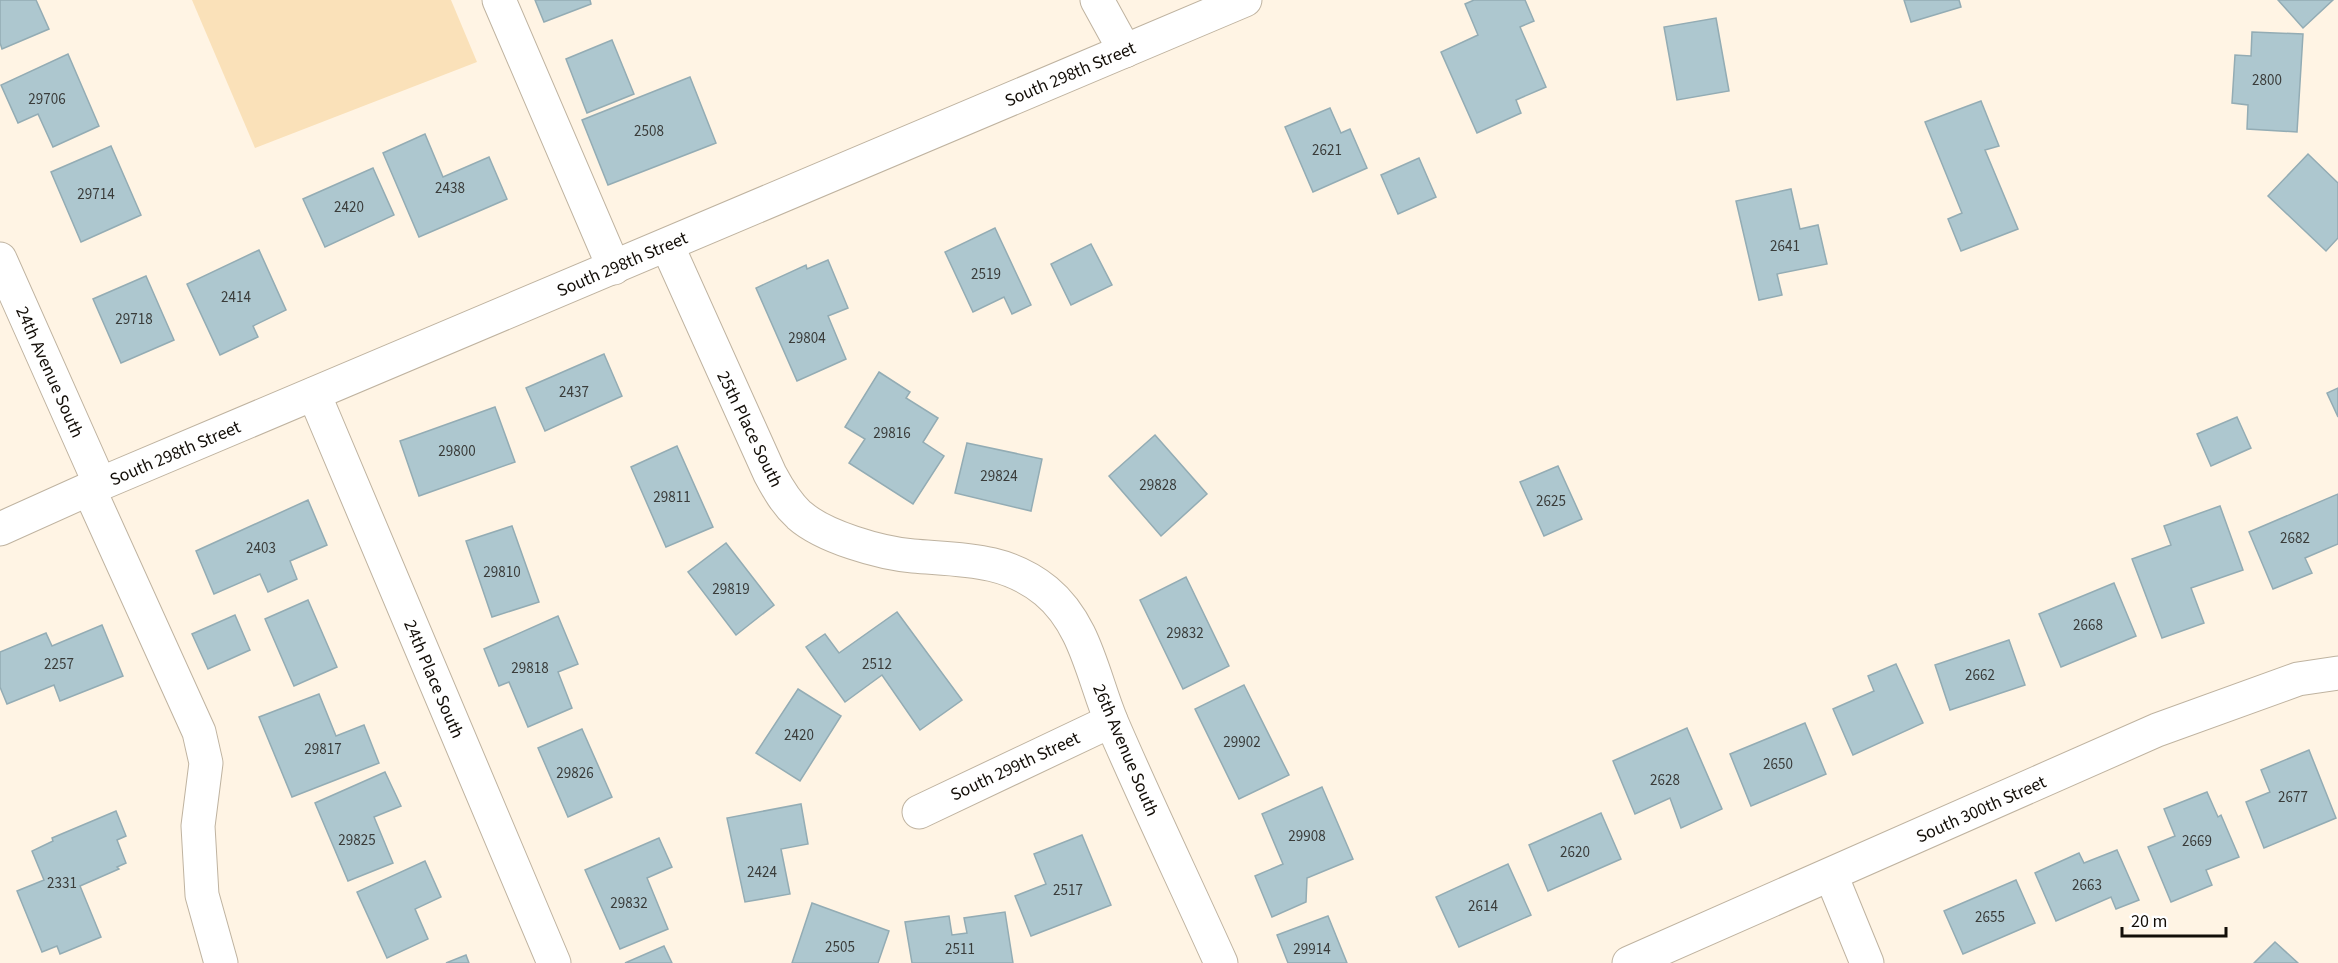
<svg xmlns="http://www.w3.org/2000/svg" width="2338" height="963" font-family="'Source Sans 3',sans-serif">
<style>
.green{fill:#fae1b9}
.building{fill:#adc7cf;stroke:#93acb4;stroke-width:1.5}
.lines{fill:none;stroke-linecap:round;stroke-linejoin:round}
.minor-casing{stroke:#bfb3a0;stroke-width:35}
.minor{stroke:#fff;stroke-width:33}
.labels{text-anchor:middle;stroke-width:4.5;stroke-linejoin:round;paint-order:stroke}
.number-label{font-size:15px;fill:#3a3c3a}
.street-label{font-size:18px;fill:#130e08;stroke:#fff}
</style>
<rect width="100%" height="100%" fill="#fff4e4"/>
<!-- green -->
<path class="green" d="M192,0H451L477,62L255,148Z"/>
<!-- building -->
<g class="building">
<path d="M0,0H36L49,29L2,49L0,43Z"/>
<path d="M535,0H590L591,4L544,22Z"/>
<path d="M1474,0H1525L1534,21L1520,27L1546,87L1516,100L1521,113L1477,133L1441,52L1478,35L1465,4Z"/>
<path d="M1904,0H1959L1961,7L1911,22Z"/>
<path d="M2278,0H2333L2303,28Z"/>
<path d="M1716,18L1729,91L1677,100L1664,27Z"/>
<path d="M2252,32L2303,34L2297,132L2247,129L2248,105L2232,103L2235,55L2251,56Z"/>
<path d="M612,40L634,94L587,113L566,59Z"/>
<path d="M68,54L99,126L53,147L38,114L18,123L1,85Z"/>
<path d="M690,77L716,143L608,185L582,120Z"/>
<path d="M1981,101L1999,146L1985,150L2018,229L1961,251L1948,219L1962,213L1925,122Z"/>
<path d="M1330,108L1341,133L1350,129L1367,168L1313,192L1285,127Z"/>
<path d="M425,134L443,177L489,157L507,199L419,237L383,153Z"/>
<path d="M111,146L141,215L81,242L51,172Z"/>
<path d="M2308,154L2338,183V238L2326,251L2268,196Z"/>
<path d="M1419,158L1436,197L1398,214L1381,175Z"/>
<path d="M373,168L394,215L325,247L303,199Z"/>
<path d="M1791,189L1800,229L1818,225L1827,264L1777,274L1782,295L1759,300L1736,201Z"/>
<path d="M995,228L1031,305L1012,314L1004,297L973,312L945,252Z"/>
<path d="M1091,244L1112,285L1071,305L1051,264Z"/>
<path d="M259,250L286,310L253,326L258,337L220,355L187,284Z"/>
<path d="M828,260L848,308L828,316L846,359L797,381L756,288L806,265L807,269Z"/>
<path d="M146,276L174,340L121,363L93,299Z"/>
<path d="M604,354L622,396L545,431L526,388Z"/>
<path d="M879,372L910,392L906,398L938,418L923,442L944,456L913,504L849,463L865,439L845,427Z"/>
<path d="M2338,388V417L2327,393Z"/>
<path d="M495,407L515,462L419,496L400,441Z"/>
<path d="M2237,417L2251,448L2211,466L2197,434Z"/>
<path d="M1155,435L1207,494L1161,536L1109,476Z"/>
<path d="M967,443L1042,459L1031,511L955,493Z"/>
<path d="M677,446L713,527L666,547L631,467Z"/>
<path d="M1558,466L1582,519L1544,536L1520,482Z"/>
<path d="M2338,494V544L2305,558L2312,573L2273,589L2249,532Z"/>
<path d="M308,500L327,545L290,561L297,579L268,592L260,574L214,594L196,551Z"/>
<path d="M2220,506L2243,570L2191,588L2204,623L2162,638L2132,559L2171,545L2164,526Z"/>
<path d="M512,526L539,602L492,617L466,541Z"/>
<path d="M726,543L774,605L736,635L688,572Z"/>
<path d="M1186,577L1229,666L1183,689L1140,600Z"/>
<path d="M2114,583L2136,636L2061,667L2039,614Z"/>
<path d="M308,600L337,667L294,686L265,619Z"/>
<path d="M897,612L962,700L920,730L882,675L845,702L806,647L825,634L839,653Z"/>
<path d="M235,615L250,650L208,669L192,634Z"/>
<path d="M558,616L578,664L558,672L572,708L528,727L509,682L499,686L484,649Z"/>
<path d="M102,625L123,676L60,701L54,685L7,704L0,687V652L46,633L52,646Z"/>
<path d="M2009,640L2025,685L1950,710L1935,665Z"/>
<path d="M1896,664L1923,723L1853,755L1833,709L1874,691L1868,676Z"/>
<path d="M1244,685L1289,775L1239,799L1195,709Z"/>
<path d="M798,689L841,716L800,781L756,753Z"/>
<path d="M319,694L336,736L364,725L379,763L292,797L259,717Z"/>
<path d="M1805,723L1826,774L1751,806L1730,754Z"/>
<path d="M1687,728L1722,809L1681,828L1670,798L1635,814L1613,761Z"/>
<path d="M582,729L612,797L568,817L538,748Z"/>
<path d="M2309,750L2336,818L2264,848L2246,802L2270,792L2261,770Z"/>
<path d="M385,772L401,806L374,817L393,863L348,881L315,803Z"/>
<path d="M1322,787L1353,859L1307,878L1306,902L1272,917L1255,876L1283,864L1262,814Z"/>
<path d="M2207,792L2218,817L2221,815L2239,857L2206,870L2212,885L2171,902L2148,847L2175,836L2164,809Z"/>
<path d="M801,804L808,844L781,849L790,894L745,902L727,818Z"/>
<path d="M116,811L126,836L117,840L126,863L117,867L119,869L80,886L101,937L60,954L57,946L42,952L17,891L44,880L32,851L53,841L52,838Z"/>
<path d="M1601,813L1621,859L1548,891L1529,845Z"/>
<path d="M1082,835L1111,905L1031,936L1015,896L1046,884L1034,854Z"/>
<path d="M659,838L672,867L647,878L668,929L620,949L585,870Z"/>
<path d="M2117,850L2139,900L2116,909L2111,897L2056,921L2035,873L2079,853L2084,863Z"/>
<path d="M425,861L441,897L415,909L428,939L387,958L357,892Z"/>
<path d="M1508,864L1531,915L1459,947L1436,897Z"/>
<path d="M2016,880L2035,923L1963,954L1944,911Z"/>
<path d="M812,903L889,931L878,963H792Z"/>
<path d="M1005,912L1013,963H912L905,922L949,916L952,935L967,933L964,918Z"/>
<path d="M1328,916L1347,963H1288L1277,935Z"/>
<path d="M2275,942L2298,963H2254Z"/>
<path d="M664,946L672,963H625Z"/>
<path d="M466,955L469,963H446Z"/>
</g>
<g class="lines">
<!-- minor casing -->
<g class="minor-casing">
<g id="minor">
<path d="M499,0L614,268"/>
<path d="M1097,0L1125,51"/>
<path d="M667,245L770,474C778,489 786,503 799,515C824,537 880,553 913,556C961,560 1006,558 1046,591C1086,624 1093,678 1112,723C1147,804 1185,883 1221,963"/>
<path d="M0,259L100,484"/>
<path d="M314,394L554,963"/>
<path d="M89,489L199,732L206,763L198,826L202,895L221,963"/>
<path d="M0,529L100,484L1245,0"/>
<path d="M919,812L1111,721"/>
<path d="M1831,875L1867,963"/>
<path d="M1629,963L2157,730L2298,679L2338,673"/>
</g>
</g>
<!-- minor -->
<use href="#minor" class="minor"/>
</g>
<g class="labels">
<!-- number labels -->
<g class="number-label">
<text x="2267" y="85">2800</text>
<text x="47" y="104">29706</text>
<text x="649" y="136">2508</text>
<text x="1327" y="155">2621</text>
<text x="450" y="193">2438</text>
<text x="96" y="199">29714</text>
<text x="349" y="212">2420</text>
<text x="1785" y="251">2641</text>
<text x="986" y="279">2519</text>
<text x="236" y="302">2414</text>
<text x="134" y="324">29718</text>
<text x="807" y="343">29804</text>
<text x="574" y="397">2437</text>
<text x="892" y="438">29816</text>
<text x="457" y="456">29800</text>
<text x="999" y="481">29824</text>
<text x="1158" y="490">29828</text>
<text x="672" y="502">29811</text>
<text x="1551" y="506">2625</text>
<text x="2295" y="543">2682</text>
<text x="261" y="553">2403</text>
<text x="502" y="577">29810</text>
<text x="731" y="594">29819</text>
<text x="2088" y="630">2668</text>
<text x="1185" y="638">29832</text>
<text x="59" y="669">2257</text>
<text x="877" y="669">2512</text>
<text x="530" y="673">29818</text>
<text x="1980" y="680">2662</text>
<text x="799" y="740">2420</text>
<text x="1242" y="747">29902</text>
<text x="323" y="754">29817</text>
<text x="1778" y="769">2650</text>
<text x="575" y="778">29826</text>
<text x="1665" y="785">2628</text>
<text x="2293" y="802">2677</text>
<text x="1307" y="841">29908</text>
<text x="357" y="845">29825</text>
<text x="2197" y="846">2669</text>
<text x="1575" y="857">2620</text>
<text x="762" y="877">2424</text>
<text x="62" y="888">2331</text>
<text x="2087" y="890">2663</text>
<text x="1068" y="895">2517</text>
<text x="629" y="908">29832</text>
<text x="1483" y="911">2614</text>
<text x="1990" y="922">2655</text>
<text x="840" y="952">2505</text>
<text x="960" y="954">2511</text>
<text x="1312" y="954">29914</text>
</g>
<!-- street labels -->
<g class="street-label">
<text transform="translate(1070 74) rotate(-23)" y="6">South 298th Street</text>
<text transform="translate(622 264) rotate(-23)" y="6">South 298th Street</text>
<text transform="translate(50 372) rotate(66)" y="6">24th Avenue South</text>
<text transform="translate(750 429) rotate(64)" y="6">25th Place South</text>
<text transform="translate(175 453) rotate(-23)" y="6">South 298th Street</text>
<text transform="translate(434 679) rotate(67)" y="6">24th Place South</text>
<text transform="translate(1126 750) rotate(67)" y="6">26th Avenue South</text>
<text transform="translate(1015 766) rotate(-25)" y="6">South 299th Street</text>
<text transform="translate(1981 809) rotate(-24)" y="6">South 300th Street</text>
</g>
</g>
<!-- scale -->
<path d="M2122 927v9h104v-9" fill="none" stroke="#130e08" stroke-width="3"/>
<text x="2131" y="927" font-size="18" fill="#130e08" stroke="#ffffff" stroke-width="4.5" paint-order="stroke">20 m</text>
</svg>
